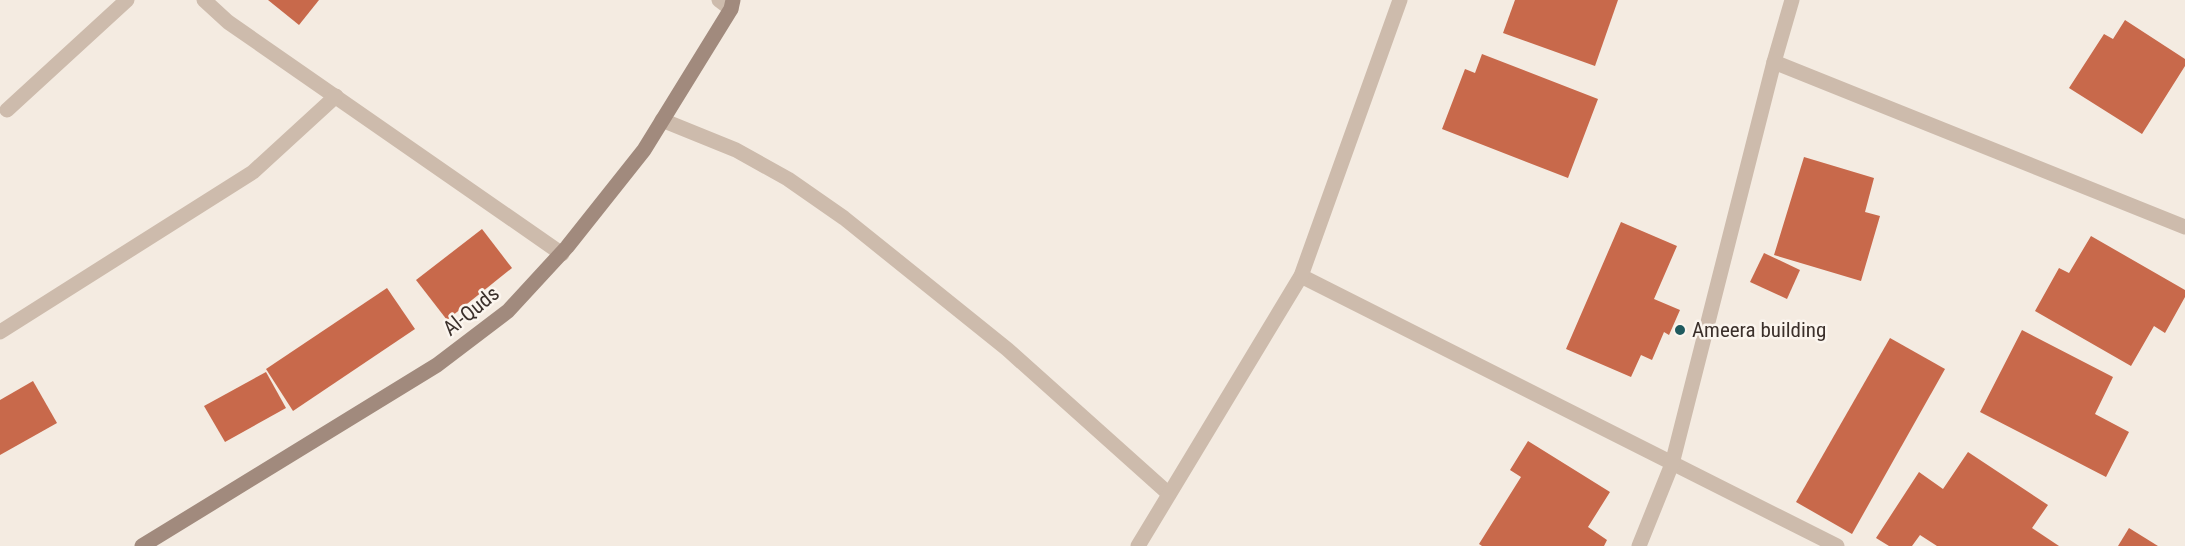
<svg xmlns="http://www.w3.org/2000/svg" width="2185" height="546" font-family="'Roboto Condensed',sans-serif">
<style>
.building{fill:#c8694b}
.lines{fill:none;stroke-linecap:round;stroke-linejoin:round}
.street{stroke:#cdbbac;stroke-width:15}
.secondary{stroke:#a18a7d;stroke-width:15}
.poi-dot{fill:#1f5a5e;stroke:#fbf5ee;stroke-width:2}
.labels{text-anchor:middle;stroke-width:5;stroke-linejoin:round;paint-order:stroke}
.street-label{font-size:21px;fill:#3b302b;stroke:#fbf5ee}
.poi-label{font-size:21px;fill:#3b302b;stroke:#fbf5ee;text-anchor:start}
</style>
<rect width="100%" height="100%" fill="#f4ebe1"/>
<!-- building -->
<g class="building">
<path d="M268,0H319L299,25Z"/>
<path d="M1515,0H1618L1595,66L1503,33Z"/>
<path d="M2125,20L2185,59V66L2142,134L2069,88L2104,34L2113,39Z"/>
<path d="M1482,54L1598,99L1568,178L1442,129L1465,69L1475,73Z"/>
<path d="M1804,157L1874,178L1865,212L1880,216L1861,281L1774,255Z"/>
<path d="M1621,222L1677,246L1654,299L1680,310L1669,335L1664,332L1652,360L1641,355L1631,377L1566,349Z"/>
<path d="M482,229L512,268L447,320L416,280Z"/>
<path d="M2091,236L2185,290V297L2165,333L2154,326L2131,366L2035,311L2059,268L2069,273Z"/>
<path d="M1764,253L1800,270L1787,299L1750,282Z"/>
<path d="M387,288L415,329L293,411L266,369Z"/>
<path d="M2022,330L2113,377L2095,414L2129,432L2106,477L1980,412Z"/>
<path d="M1890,338L1945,369L1852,534L1796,502Z"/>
<path d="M266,372L286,408L225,442L204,406Z"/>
<path d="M33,381L57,423L0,455V400Z"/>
<path d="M1528,441L1610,492L1588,527L1607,540L1604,546H1482L1479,544L1521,477L1510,470Z"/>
<path d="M1968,452L2048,505L2032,528L2059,546H1937L1920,535L1912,546H1889L1876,538L1919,472L1943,489Z"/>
<path d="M2129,528L2158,546H2118Z"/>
</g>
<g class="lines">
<!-- street -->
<g class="street">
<path d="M204,0L228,22L562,254"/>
<path d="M719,0L731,9"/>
<path d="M1774,62L2185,227"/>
<path d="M7,110L127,0"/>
<path d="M662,120L736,150L788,179L844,218L1007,349L1169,494"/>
<path d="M1301,276L1837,546"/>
<path d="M0,332L253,172L336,96"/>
<path d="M1138,546L1301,276L1400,0"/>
<path d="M1639,546L1672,464L1774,62L1792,0"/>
</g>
<!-- secondary -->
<path class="secondary" d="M142,546L437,365L508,311L567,247L644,150L731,9L733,0"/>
</g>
<!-- markers -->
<circle class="poi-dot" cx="1680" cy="330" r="6"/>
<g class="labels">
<!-- street labels -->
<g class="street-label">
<text transform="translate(471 311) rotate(-39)" y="7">Al-Quds</text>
</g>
<!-- poi labels -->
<g class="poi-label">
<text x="1692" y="337">Ameera building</text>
</g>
</g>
</svg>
